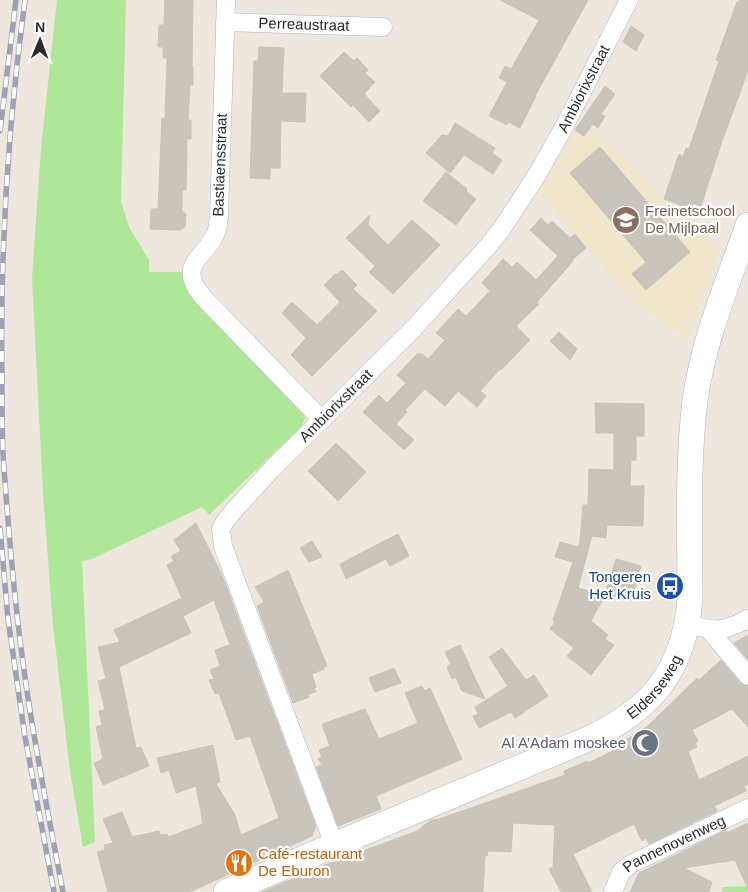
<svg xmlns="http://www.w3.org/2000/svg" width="748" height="892" font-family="Helvetica,sans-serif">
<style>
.education{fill:#f0e6cc}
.green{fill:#aee797}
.building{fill:#c9c4bc;stroke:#c9c4b6}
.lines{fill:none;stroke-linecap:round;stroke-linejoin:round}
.minor-casing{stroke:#b1b3c0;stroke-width:19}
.secondary-casing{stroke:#b1b3c0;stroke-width:26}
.minor{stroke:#fff;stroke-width:18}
.secondary{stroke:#fff;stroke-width:25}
.rail-casing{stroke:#9fa2b6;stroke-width:5.5}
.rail{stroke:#fff;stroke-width:4;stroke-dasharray:11;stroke-linecap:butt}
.labels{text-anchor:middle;stroke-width:4.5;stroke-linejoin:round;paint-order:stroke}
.street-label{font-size:15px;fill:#2b2b2b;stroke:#fff}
.education-label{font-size:15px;fill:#785e54;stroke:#fff;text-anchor:start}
.transit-label{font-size:15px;fill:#164399;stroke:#fff;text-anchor:end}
.worship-label{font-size:15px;fill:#5b616d;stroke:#fff;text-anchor:end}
.food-label{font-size:15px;fill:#c56008;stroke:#fff;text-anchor:start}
</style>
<rect width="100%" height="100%" fill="#eee7dd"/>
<!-- education -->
<path class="education" d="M582,118L719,249L688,341L631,300L539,191Z"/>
<!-- green -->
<g class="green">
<path d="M57,0H126L121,201L129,227L149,260V272H182L187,288L300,406L305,418L301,427L209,515L202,507L92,559L82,561L95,842L83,847L70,771L53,626L43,494L32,278L41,148Z"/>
<path d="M748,886V892H722L723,887Z"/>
</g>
<!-- building -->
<g class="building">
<path d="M165,0H193L192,67H193V85H190L188,120H191V139H187L186,190H182V211L186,214L185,227L180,230L150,229L151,209H158L162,118L165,119L167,58H163V47H158L159,25H164Z"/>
<path d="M500,0H588L535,96H536L520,128L508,122L507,125L489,116L507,82L499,78L505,66L511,69L539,20Z"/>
<path d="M741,0H748V71L722,141L701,206L693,203L691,209L664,199L679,154L683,157L686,148L689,149L719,61L716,60L737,2Z"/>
<path d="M631,26L644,35L636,51L623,42Z"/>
<path d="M259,47L284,48L282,93H306L305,122L281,121L280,168H270V179L250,178L254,61H258Z"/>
<path d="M344,52L354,61L357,58L368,70L365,73L375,82L364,94L380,111L369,122L353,105L351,107L320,76Z"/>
<path d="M605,86L615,94L601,114L605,116L598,128L593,124L584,136L575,130Z"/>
<path d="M455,123L495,148L492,153L502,160L493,174L464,155L450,173L426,153L442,135L448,136Z"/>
<path d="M600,147L690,252L646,290L632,274L646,262L570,173Z"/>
<path d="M446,172L467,189L466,191L476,199L456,225L423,201Z"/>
<path d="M370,215L368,225L388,245L412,220L440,245L393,294L369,272L375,266L346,238Z"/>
<path d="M541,218L548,225L552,221L570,238L575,234L586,248L572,260L573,261L537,302L539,304L516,326L530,340L501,370L500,369L480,391L486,396L477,407L458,391L445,406L425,389L405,410L407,412L396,424L414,440L404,450L363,412L379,395L387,403L406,383L397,375L417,354H422L428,359L445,340L436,333L458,309L466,316L490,291L482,283L503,259L512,267L517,262L536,280L558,256L530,230Z"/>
<path d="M342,270L357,285L353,289L377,311L312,376L291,355L306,338L282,313L292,302L317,325L340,302L324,285L335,274L336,275Z"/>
<path d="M559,332L577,349L570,360L550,341Z"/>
<path d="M595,403L644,404V436H636V460H631L630,486H644L643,526L607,525L606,538L592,536L578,588L605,595L591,621L608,635L605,639L614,645L591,675L567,656L574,648L550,629L555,622L553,620L573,562L555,557L560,542L578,547L580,541L583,505H588L589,469L614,470V433H596Z"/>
<path d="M336,443L366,472L338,501L308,471Z"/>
<path d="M196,523L222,575L316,826L312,836L190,892H108L97,852L105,850L104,845L113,843L103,819L122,812L132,837L159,831L160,835L167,834L168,837L203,824L196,786L176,793L169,770L161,773L157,758L213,745L220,782L216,784L235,815L241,835L279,818L250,736L236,740L219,693L215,694L209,680L214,679L210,670L220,666L215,650L230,645L214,600L183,616L191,633L119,667L136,748L141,747L149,766L103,785L94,763L103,759L96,727L102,725L99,711L105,710L98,681L106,679L98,647L120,642L114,630L182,598L167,565L174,561L171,556L181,551L174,540Z"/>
<path d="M398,534L409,556L390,566L386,559L346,579L340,564Z"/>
<path d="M312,541L322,557L309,562L300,548Z"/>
<path d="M616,559L641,566L631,601L605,594Z"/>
<path d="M288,570L327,666L324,667V669L312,674L316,687L314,688L316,692L308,694L310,697L293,703L257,606L264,602L255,587Z"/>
<path d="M748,635V660L734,643Z"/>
<path d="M460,645L474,676L485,699L462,691L456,677L452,679L447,667L451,664L445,652Z"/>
<path d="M502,648L526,680L534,675L548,696L515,718L511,712L479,728L473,716L478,714L475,707L508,686L489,657Z"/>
<path d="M721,660L740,683L748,686V727L732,709L692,730L698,741L695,743L697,747L688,751L699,780L748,756V785L744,786L746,791L714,806L717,811L649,844L646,838L642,841L634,824L573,854L592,892H561L549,869L553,867L555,825L513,823L511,852L488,851L487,856H485L483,892H262L325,865L417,831L431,820L439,819L565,775L564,771L587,761L588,763L601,757L629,742L627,739L648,726L697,678L699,680Z"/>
<path d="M394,668L401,683L375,692L369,678Z"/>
<path d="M422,686L424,691L430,688L462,759L376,796L381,809L338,826L316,767L322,765L318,759L322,757L319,750L330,746L322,724L365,709L379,739L418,723L405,693Z"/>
<path d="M748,823V889L735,860L684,868L712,882L709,892H630L639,873L726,830L727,833Z"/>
</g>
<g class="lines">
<!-- minor casing -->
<g class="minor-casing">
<g id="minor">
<path d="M226,0L219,216C218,222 218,230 215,235C203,260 177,264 202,296L322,420"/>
<path id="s1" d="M225,22L383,27"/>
<path d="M688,624C715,632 723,632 748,619"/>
<path d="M710,631L748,676"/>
<path id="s2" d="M334,845L223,546L221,530L224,523L236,508L272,469L414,328L489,245L503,227L538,173L564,127L629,0"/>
<path id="s3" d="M613,892L621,872L631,864L748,808"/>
</g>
</g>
<!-- secondary casing -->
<g class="secondary-casing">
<g id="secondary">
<path id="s4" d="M226,892L334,845L588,739C652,709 684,671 690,599C690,533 687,466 695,401C703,340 728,283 748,225"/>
</g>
</g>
<!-- minor -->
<use href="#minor" class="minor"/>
<!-- secondary -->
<use href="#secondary" class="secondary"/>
<!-- rail casing -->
<g class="rail-casing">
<g id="rail">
<path d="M25,0C8,125 0,251 2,378C2,403 2,429 3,454C8,526 14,599 24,670C34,744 49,818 63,892"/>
<path d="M0,131L16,0"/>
<path d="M0,528L8,619L25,737L54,892"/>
</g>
</g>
<!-- rail -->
<use href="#rail" class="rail"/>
</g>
<!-- icons -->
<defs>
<g id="school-disc" transform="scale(1.4375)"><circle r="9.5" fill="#8d6e63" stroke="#fff"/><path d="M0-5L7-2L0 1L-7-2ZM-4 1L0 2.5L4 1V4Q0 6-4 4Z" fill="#fff"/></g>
<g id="bus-disc" transform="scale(1.4375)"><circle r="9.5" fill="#1a4fb4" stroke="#fff"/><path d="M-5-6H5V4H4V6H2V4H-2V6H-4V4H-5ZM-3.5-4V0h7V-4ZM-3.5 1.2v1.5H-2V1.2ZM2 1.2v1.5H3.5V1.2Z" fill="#fff"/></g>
<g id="mosque-disc" transform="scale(1.4375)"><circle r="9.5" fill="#6b7280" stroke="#fff"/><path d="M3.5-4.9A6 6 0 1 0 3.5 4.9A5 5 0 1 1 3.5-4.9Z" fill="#fff"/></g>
<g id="restaurant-disc" transform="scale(1.4375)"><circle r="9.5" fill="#e8710a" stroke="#fff"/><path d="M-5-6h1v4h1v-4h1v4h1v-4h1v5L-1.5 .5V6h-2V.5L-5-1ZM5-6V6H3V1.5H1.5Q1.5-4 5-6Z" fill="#fff"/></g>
</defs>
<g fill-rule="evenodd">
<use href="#school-disc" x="626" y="220"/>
<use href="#bus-disc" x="670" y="586"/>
<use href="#mosque-disc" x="645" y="743"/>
<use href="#restaurant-disc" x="239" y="863"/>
</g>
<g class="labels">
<!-- street labels -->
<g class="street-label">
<text dy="5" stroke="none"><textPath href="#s1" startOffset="79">Perreaustraat</textPath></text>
<text dy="5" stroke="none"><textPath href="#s2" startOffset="910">Ambiorixstraat</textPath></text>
<text transform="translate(220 165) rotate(-88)" y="5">Bastiaensstraat</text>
<text dy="5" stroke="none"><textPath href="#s2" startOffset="505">Ambiorixstraat</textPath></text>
<text dy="5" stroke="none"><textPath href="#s4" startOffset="479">Elderseweg</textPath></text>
<text dy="5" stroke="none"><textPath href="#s3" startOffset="82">Pannenovenweg</textPath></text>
</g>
<!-- education labels -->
<g class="education-label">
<text x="645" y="216">Freinetschool<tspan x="645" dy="17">De Mijlpaal</tspan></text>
</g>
<!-- transit labels -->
<g class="transit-label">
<text x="651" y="582">Tongeren<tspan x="651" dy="17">Het Kruis</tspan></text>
</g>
<!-- worship labels -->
<g class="worship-label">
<text x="626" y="748">Al A’Adam moskee</text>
</g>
<!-- food labels -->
<g class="food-label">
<text x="258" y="859">Café-restaurant<tspan x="258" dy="17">De Eburon</tspan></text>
</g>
</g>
<!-- north arrow -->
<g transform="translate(40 40) rotate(1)" stroke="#ffffff" stroke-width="4" paint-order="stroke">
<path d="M0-4L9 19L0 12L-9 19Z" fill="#2b2b2b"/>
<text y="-8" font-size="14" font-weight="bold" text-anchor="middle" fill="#2b2b2b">N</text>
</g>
</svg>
